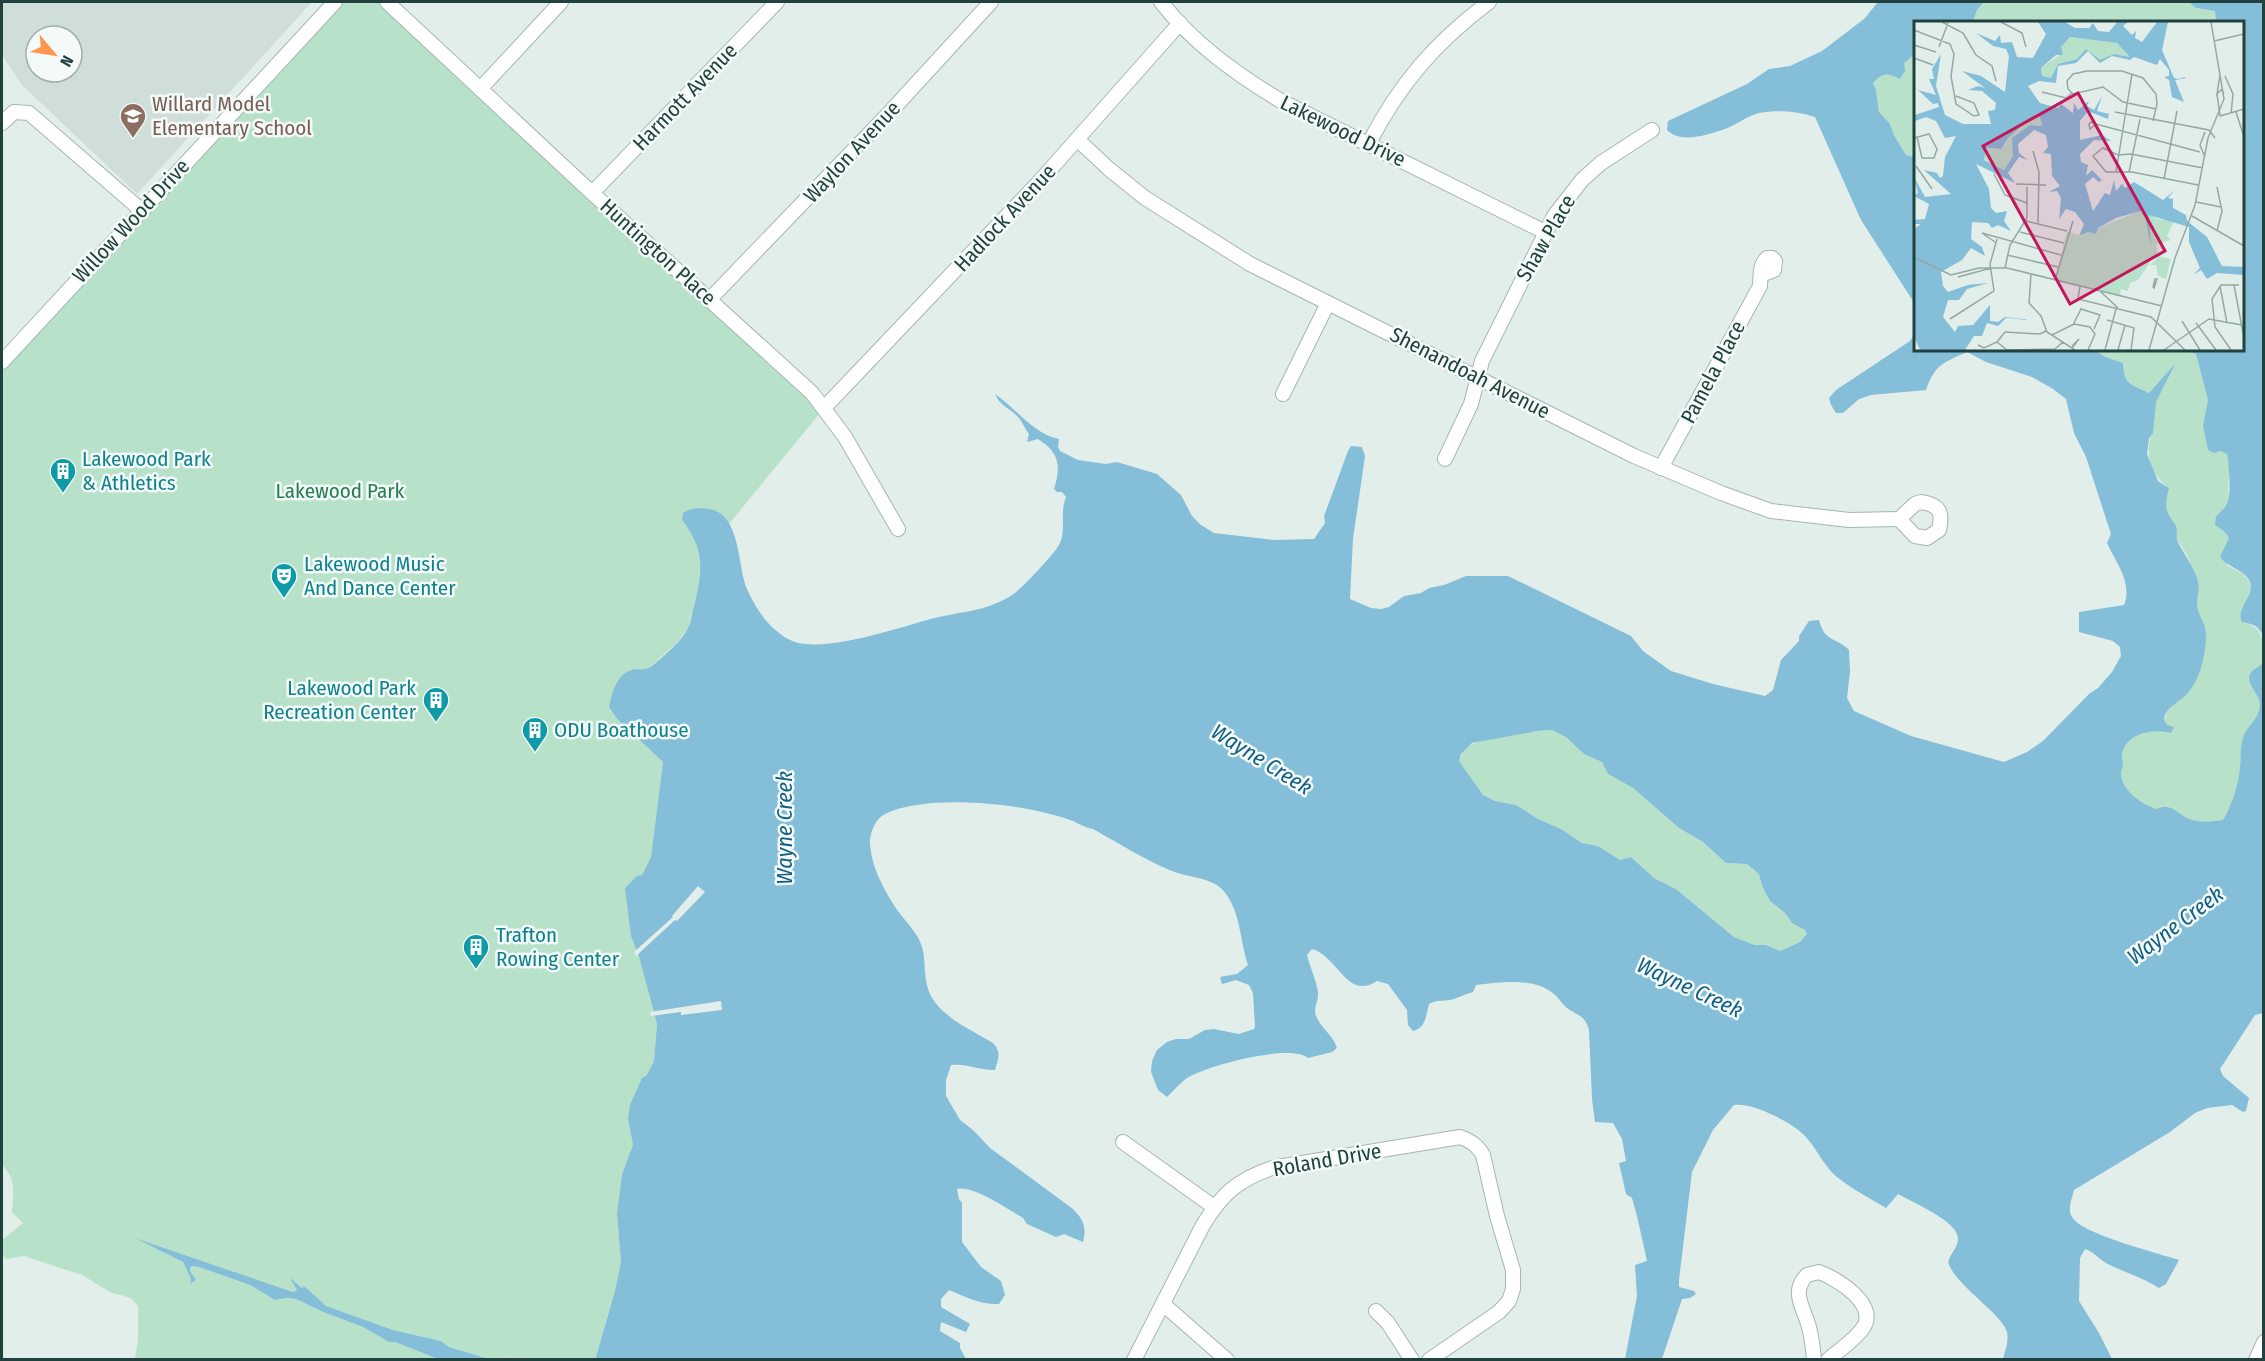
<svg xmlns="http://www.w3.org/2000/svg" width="2265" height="1361" font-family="'Fira Sans Condensed',sans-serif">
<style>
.built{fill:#d0deda;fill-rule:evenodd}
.green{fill:#b8e1ca}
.water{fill:#84bed9;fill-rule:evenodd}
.pier{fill:#e2eeea}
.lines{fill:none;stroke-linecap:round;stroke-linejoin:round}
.minor-casing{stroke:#a4b7b3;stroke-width:16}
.minor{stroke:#fff;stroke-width:14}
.labels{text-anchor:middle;stroke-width:5;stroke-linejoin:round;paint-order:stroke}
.street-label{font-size:21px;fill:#20413d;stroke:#f3faf7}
.education-label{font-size:21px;fill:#785e54;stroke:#f3faf7;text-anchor:start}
.culture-label{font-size:21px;fill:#0d838f;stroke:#f3faf7;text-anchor:start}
.park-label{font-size:21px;fill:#257c55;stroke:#f3faf7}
.water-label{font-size:22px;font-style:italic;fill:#135f84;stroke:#f3faf7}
.inset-road{fill:none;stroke:#94a9a5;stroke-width:1.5}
.view{fill:#c2185b;fill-opacity:0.15;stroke:#c2185b;stroke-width:3}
.inset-edge{fill:none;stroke:#20413d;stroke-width:3}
</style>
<rect width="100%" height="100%" fill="#e2eeea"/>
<!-- built -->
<path class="built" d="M2,2H312L137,194L22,85L2,55ZM36,36H72V72H36Z"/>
<!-- green -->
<g class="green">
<path d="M335,2H388L824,408L729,524L725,518L682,520L694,536L702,565L699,586L688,628L675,645L646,670L609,707L617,719L663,762L651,857L642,875L638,953L657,1024L654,1061L628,1119L633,1145L622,1174L617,1213L621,1262L615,1291L595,1359L514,1360L512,1357L508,1359H489L449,1347L441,1341L393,1330L325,1306L304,1286L302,1288L292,1280L297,1290L293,1292L141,1240L183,1262L191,1279L190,1283L195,1280L190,1271L191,1266L199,1267L250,1285L275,1300L286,1298L296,1299L323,1312L363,1327L389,1342H395L438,1359H135L138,1340V1306L131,1298L110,1292L82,1275L24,1256L7,1259L2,1255V1240L23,1223L12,1212C13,1193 17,1179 2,1165V361Z"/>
<path d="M1984,2H2189L2196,8L2215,11L2216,22H1973L1977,10Z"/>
<path d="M1915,54V157L1906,155L1894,135L1890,124L1879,112L1876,90L1873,83C1885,72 1901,65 1915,54Z"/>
<path d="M2096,350H2185L2196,353L2208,400L2203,425L2220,451L2227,454L2230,467L2228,485L2229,500L2222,511L2216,516L2229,538L2227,566C2253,576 2256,586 2241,609L2242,622C2265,627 2263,641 2264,663L2251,672C2249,689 2262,694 2260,706C2258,719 2246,728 2243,739C2240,751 2241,764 2239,776C2237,793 2231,805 2223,820C2213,821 2203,823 2193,820C2179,817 2172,801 2157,809C2143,805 2122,791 2121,774C2121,770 2123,770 2123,765C2123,762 2122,759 2122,756C2124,733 2154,728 2171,732L2174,727L2167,725L2164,721L2168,709L2184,697L2193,685L2206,631L2196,605L2199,583L2186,553L2176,538L2177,530L2173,521L2167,513L2166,502L2169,488C2151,476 2144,454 2152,434C2155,426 2153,411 2156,401C2160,390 2168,378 2173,367L2149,393C2132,384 2124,385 2123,363L2103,356Z"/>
<path d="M1552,730L1566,736L1584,754L1602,762L1608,774L1633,788L1679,828L1703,842L1726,863L1747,864L1759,874L1762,886L1770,901L1785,913L1792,923L1805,930L1807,934L1800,942L1780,951L1766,945H1755L1734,937L1676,889L1654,878L1631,857L1620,860L1598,846L1582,843L1561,829L1538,819L1516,805L1495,801L1483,795L1459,761C1461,753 1467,746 1475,743C1494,736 1531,731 1552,730Z"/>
</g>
<!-- water -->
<g class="water">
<path d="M1878,2H1984L1977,10L1973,22H1916L1915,54L1904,63L1905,71L1900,79C1887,72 1883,73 1873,83L1876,90L1879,112L1890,124L1894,135L1906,155L1915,157V304L1861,220L1815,117C1798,111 1777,110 1759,113C1747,116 1736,125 1725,129C1707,135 1681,144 1667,130L1668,121L1747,84L1769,69L1790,66L1822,51L1864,19Z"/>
<path d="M2189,2H2263V636C2259,626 2253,624 2242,622C2234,606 2260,594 2247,577C2239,568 2229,568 2220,557L2229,538L2225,532L2215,525L2216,516C2221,512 2226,507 2228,501C2231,495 2229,461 2227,454L2220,451L2214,453L2208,450L2203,425L2208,400L2196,354L2185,350H2242V22H2216L2215,11L2196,8Z"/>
<path d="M1915,334L1916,350H2096L2103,356L2123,363C2124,385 2131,384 2149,393L2175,364L2156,402L2153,433L2149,439L2147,454L2158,481L2169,488C2167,497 2164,507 2169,515C2171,519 2174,522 2176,526C2178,531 2176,535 2177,540C2182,552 2194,566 2198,581C2200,588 2197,596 2197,603C2197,614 2206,623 2206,634C2206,655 2200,682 2184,697C2175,705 2165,708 2164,720L2167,725L2174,727L2171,733C2154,728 2124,733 2122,756C2122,759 2123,762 2123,765C2123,769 2121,770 2121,774C2122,791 2143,805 2157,809C2172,801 2179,817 2193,820C2203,823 2213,821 2223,820C2233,802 2238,787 2240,767C2241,758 2240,747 2243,738C2246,727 2259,719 2260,705C2261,694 2242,682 2252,671C2256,668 2260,666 2263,663V1013L2255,1015L2220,1069L2223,1076L2249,1098L2246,1111L2243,1112L2232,1105L2207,1108L2195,1113L2170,1132L2074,1190C2072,1199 2067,1209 2072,1217C2081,1234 2158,1253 2179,1260L2166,1284L2159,1288C2142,1277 2123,1272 2106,1263C2098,1258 2094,1252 2085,1249L2080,1258L2079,1301L2099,1333L2112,1359H2003C2005,1351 2009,1341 2007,1332C2002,1314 1960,1289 1949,1265C1945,1256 1964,1246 1956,1232C1949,1218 1912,1202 1898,1194L1886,1208C1870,1198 1840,1183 1829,1169C1820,1158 1814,1145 1804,1135C1791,1122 1752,1102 1734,1105L1713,1130L1692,1172L1679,1280V1287L1694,1291L1696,1294L1690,1298L1682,1299L1662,1359H1625L1637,1296L1635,1265L1647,1261L1637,1216L1632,1198L1626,1194L1619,1163L1626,1161L1622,1139L1613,1123L1595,1122L1592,1099L1589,1030C1585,1015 1578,1016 1567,1008C1562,1004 1559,998 1554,994C1534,977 1500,982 1476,985L1473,992C1466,994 1461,996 1454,999C1446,1002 1437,999 1429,1004C1426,1015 1426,1028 1413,1031L1408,1025L1407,1010L1388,984L1377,981C1347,1001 1338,956 1312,949L1307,955C1310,967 1316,980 1318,992C1319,1001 1313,1007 1316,1016C1321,1028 1333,1035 1337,1048L1332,1052L1308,1058C1290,1043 1206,1066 1187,1078C1180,1083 1173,1091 1167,1097L1158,1090L1151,1072L1152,1061L1157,1050L1167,1042L1176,1039H1189L1205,1030L1214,1029L1239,1034L1254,1029L1255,1026L1253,993L1249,985L1236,980L1222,984L1220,977L1237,974L1248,965C1240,941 1241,915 1226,894C1216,879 1196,878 1181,874C1156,867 1117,842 1093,829C1085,828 1080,824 1073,821C1060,816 1046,813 1033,810C995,802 921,796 885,814C875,819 869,834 870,845C872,868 883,888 895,907C902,917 911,926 917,936C927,951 923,968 927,985C933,1014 970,1029 993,1043C1002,1053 998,1059 995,1070C979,1070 966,1063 951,1065L946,1080V1096L960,1120L973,1130L990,1148L1073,1209C1083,1219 1087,1227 1083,1242L1064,1234L1056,1237L1027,1224L1023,1218C1009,1210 973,1185 957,1189L959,1199L962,1203V1242L981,1267L1001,1281L1005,1295L999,1304C980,1305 966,1297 949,1290L941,1299V1307L970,1324L966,1332L941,1322L940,1331L960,1343V1348L966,1359L595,1360L615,1291L621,1262L617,1213L622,1174L633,1145L628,1119L630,1105L642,1078L647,1075L654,1061L657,1024L638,953L631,936L625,888L637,876L642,875L651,857L663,762L617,719L609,707C612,694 616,674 632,670C641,668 645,672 653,665C665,655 681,642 688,628C691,622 692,613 694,606C703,571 705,549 682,520L683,513C693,507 698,508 709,509C742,514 737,569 748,591C757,611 769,628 788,639C820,657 904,625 939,617C966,611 984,611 1009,597C1020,591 1045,563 1054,552C1070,534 1058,517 1066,497L1062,492H1057L1054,489C1061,466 1060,453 1038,439L1027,442L1029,434C1025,429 1022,421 1018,417C1010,408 1000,406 995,394C1017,409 1033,434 1059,439L1058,447L1060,451L1078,460L1106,464L1117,462L1157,474L1181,495L1192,516L1201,525L1214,533L1275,540L1314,539L1325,523L1324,516L1348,451L1351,446L1362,447L1365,456L1353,539L1350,599L1371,608L1381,609L1389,607L1404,596L1421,593L1429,588L1444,585L1466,576H1508L1631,636L1643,651L1671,671L1713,684L1765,696L1773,690L1781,660L1799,641V636L1809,621L1819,620C1825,643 1835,636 1849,650L1850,672L1847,698L1854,711L1911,736L2004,762L2027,752L2043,741L2089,694L2098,688L2112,672L2121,656L2120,647L2113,641L2079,632V612L2124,605C2133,583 2116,563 2107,543L2111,534L2086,457L2074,433L2066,399L2053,389L2032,377L1986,362L1967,352C1943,363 1935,364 1926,390L1871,395L1859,399L1843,413H1836L1831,405L1829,398L1836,390L1910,341ZM1552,730L1566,737L1584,754L1602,762L1608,774L1633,788L1679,828L1703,842L1726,863L1747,864L1759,874L1762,886L1770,901L1785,913L1792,923L1805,930L1807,934L1800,942L1780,951L1766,945H1755L1734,937L1676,889L1654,878L1631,857L1620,860L1598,846L1582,843L1561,829L1538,819L1516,805L1495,801L1483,795L1459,761L1461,754L1472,743L1537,731Z"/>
<path d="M135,1238L293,1292L297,1290L290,1278L302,1288L304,1286L326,1306L393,1330L441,1341L449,1347L489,1359H438L395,1342H389L363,1327L323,1312L296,1299L286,1298L275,1300L250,1285L199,1267L191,1266L190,1271L196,1280L190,1284L191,1279L183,1262Z"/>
</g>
<!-- pier -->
<g class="pier">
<path d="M698,886L705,892L677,921L675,920L636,956L634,952L673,917L672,916Z"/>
<path d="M721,1001L722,1010L681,1015V1012L651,1016L650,1012Z"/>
</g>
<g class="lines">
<!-- minor casing -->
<g class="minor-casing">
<g id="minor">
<path d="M387,2L592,193L812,393L845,437L898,529"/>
<path d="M1161,2C1193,43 1236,74 1281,101L1545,232"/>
<path d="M480,89L561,2"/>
<path d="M2,123L14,112L29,113L141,210"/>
<path d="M1077,139L1109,169L1145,198L1250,264L1634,456L1721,493L1771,511L1849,520L1899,519"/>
<path d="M1369,143C1400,83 1435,43 1489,2"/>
<path d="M592,193L777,2"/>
<path d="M710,299L892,110L991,2"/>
<path d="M2,362L335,2"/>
<path d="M1283,394L1328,303"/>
<path d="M824,408L1040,181L1180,23"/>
<path d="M1445,459L1471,404L1482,361L1554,216L1582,180L1601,163L1652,130"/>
<path d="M1661,468L1760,286C1761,275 1759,266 1767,258H1772L1775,261L1774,270L1761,275"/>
<path d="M1921,502C1940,505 1943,512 1939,530L1927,538L1915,536L1899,519L1915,504Z"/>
<path d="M1123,1142L1214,1207"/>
<path d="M1163,1304L1227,1360"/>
<path d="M1376,1311L1388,1323L1412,1360"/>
<path d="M1134,1360L1203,1225C1222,1194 1237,1180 1272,1168L1460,1137C1471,1141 1477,1145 1483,1155L1497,1216L1513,1270V1289L1509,1301L1499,1312L1429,1360"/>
<path d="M1814,1360C1813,1348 1812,1338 1809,1327C1804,1308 1790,1292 1807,1275L1819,1272C1838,1279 1879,1305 1863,1328C1855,1340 1839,1350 1828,1360"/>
<path d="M2256,1360L2264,1342"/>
</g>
</g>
<!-- minor -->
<use href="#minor" class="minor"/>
</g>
<!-- icons -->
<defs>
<g id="school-pin" transform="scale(1.35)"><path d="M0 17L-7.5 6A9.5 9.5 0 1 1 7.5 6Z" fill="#8d6e63" stroke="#f3faf7"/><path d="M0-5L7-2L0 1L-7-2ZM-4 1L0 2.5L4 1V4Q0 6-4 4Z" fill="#fff"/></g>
<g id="building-pin" transform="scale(1.35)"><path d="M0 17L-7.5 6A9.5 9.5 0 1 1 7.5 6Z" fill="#0f9aa8" stroke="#f3faf7"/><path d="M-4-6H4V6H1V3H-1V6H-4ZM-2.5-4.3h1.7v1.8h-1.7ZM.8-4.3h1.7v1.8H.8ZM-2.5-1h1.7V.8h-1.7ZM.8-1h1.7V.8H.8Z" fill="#fff"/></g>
<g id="theatre-pin" transform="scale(1.35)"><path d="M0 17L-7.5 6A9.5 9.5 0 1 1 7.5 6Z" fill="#0f9aa8" stroke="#f3faf7"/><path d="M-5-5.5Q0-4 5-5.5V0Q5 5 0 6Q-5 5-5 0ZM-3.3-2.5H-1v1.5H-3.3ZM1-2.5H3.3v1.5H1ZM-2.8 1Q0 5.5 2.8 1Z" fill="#fff"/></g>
</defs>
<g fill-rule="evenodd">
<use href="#school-pin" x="133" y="116"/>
<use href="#building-pin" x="63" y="471"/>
<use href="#theatre-pin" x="284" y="576"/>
<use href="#building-pin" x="436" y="700"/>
<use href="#building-pin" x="535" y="730"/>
<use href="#building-pin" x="476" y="947"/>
</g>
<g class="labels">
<!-- street labels -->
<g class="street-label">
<text transform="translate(685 97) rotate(-46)" y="7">Harmott Avenue</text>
<text transform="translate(1343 131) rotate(26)" y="7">Lakewood Drive</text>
<text transform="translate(852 152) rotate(-47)" y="7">Waylon Avenue</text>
<text transform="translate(1005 218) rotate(-47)" y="7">Hadlock Avenue</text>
<text transform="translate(131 221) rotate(-47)" y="7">Willow Wood Drive</text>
<text transform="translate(1546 238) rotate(-60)" y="7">Shaw Place</text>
<text transform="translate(658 252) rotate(42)" y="7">Huntington Place</text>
<text transform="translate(1713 372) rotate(-62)" y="7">Pamela Place</text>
<text transform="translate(1470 373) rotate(27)" y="7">Shenandoah Avenue</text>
<text transform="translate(1327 1160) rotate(-10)" y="7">Roland Drive</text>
</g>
<!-- education labels -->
<g class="education-label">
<text x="152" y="111">Willard Model<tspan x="152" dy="24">Elementary School</tspan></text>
</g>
<!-- culture labels -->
<g class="culture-label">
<text x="82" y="466">Lakewood Park<tspan x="82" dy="24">&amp; Athletics</tspan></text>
<text x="304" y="571">Lakewood Music<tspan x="304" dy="24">And Dance Center</tspan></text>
<text x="416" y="695" text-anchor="end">Lakewood Park<tspan x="416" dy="24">Recreation Center</tspan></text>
<text x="554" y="737">ODU Boathouse</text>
<text x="496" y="942">Trafton<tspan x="496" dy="24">Rowing Center</tspan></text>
</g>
<!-- park labels -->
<g class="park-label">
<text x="340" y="498">Lakewood Park</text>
</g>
<!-- water labels -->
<g class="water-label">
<text transform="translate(1262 759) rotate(32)" y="8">Wayne Creek</text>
<text transform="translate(784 828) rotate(-90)" y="8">Wayne Creek</text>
<text transform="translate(2175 925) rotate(-37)" y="8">Wayne Creek</text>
<text transform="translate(1690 987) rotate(25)" y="8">Wayne Creek</text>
</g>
</g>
<!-- overview -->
<g transform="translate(1914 21)">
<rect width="330" height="330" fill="#e2eeea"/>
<path d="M156,16L203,22L216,36L199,33L186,40L172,28L163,38L144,43L137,57L128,56L127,47L147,33V26ZM126,96L128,105L116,104L101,117L99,135L90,149L68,137L71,128H89L93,118L114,99ZM228,189L234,205V194L237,193L243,198L260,200L253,215L257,219L242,223L244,235L257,238L252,258L244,255L242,244H236L244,236L241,234L224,259L216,262L214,270L207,268L206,275L141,259L153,210L166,215L174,211L182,213L184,207Z" fill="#b8e1ca"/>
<path d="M124,1H151L161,7H175L179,2L184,10L195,11L203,1H214L209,5L218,14L222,10L221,17L228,21L243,1H254L248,29L260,57L264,58L271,56L272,57L261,59L270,81L258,76L255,59L250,56L255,55V49L246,38L243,44L220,36L216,39L198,35L186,42L174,30L162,42L144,45L142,62L125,60L114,65L126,82L144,87L147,83L159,92L160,82L164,89L175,80L173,85L180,89L188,75L183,90L195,93L194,98L174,90L166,100V119L188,114L197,120L180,119L166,133L167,141L174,144L172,155L178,149L188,159L185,161L179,156L171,163L179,190L191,172L196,174L200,159L202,170L208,163L211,167L220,161L249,179L261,169L254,177L259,178V187L272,194L273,200L293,216L308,245L330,246V254L303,252L293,258L287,249L279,254L286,247L275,221V206L235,194L237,226L230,189L202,197L184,207L182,213L174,211L165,215L170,203L161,191L152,188L145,198L147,177L143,170L135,171L146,165L138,155L137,133L129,132L134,126L132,114L120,109L104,123L105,132L114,139L105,136L94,152L101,162L62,143L75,168L77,187L82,192L93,190L90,200L97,210L84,204L78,207L74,202L58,201L57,218L68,226L71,235L57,227L48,239L27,251L29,265L34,271L54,264L74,262L53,268L45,279H34L29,296L41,311L44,305L59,304L76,284V300L84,301L91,296L118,299L92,297L84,305L73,302L68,315H60L51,329H6L0,316V208L7,203H0V199L11,198L15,183L0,175L4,172L0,156L11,176L37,173L10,149L23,152L26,157L29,155L31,136L42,115L31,117L22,100L12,96L1,100V108V94L25,86L24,82L19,83L4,69L22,74L15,58H20L18,48L27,33L22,65L31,94L49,103H77L74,90L81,89L82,82L68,70L54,69L64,65L71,67L48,50L67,55L91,71L95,35L92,28L79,25L62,12L81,20L86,14L87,22L98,21L103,36L119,37L132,13ZM156,16L203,22L216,36L200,33L186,39L172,28L163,38L144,43L137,57L128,55L127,47L142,34H149L147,26ZM126,96L128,105L116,104L98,117L99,135L90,149L70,139L72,127L88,128L93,118L114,99Z" fill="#84bed9" fill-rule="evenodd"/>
<path class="inset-road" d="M28,1L49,12L62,34L78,45L82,60M87,1L108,12L112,26M0,9L36,23L40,33L37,55L42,83L60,95L65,94L60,82L42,75M300,20L330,13M0,24L22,31M25,26L34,2M0,37L19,44M306,54L303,73L307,69L310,72M311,55L319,73L317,93M128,71L152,77L158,72M303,73L306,95L330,88M201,91L295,109L301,117M322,91L330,116M239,100L243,83L242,73L229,57L208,50H173L159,53L153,60L154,68L159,73L189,66L209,81L242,88M177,101L182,103L176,108L175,103ZM182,103L286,131M0,117L15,113L23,128L20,137H8L3,116M119,130L125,151L124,202M290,134L286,124L291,111M2,145L18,168M202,151L218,53M215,151L226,98M80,153L91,174L113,182M250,158L263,90M102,163L132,164M284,164L218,151H192L179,135L189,127L204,134L217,133L289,147M282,181L307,186M278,195L330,225M112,200L153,210M303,210L308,190L303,166M106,211L150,222M81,221L68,212L147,234M93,234L144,246M0,236L37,254M91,247L96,224L113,197V166M117,253L115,282L127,295L133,311L161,329M37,254L65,247H93L248,285M44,256L77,247M241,258H243L240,267L239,266ZM141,259L159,200M320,264L329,312M166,265L164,278L237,296L271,329M306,265L313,302M187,271L204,287M36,298L80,270L76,243L83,218M193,299L220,307L217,329M268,300L286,329M282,302L302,329M159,304L167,288L186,294L180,308M138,314L160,303L176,306L181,313L174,329M83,321L93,329L141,328L149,321M83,321L91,311L126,313L132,310M64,324L70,327L83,321M158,325L165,318L158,327M191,329L202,288M204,329L211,304M235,329L261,237L281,184L294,117L310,78L297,1M250,329L295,298L328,304M317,329L301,306L298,278L307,264H325"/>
<path class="view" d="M164,72L251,230L156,283L69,125Z"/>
<rect width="330" height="330" class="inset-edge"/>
</g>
<!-- border -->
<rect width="2265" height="1361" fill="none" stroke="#20413d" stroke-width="6"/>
<!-- north arrow -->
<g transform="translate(54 54) rotate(119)"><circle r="28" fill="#f3faf7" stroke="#9fb0ad" stroke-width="1.5"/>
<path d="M0-4.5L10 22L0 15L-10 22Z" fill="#ff964f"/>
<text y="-9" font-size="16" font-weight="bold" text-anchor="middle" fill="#20413d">N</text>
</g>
</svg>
